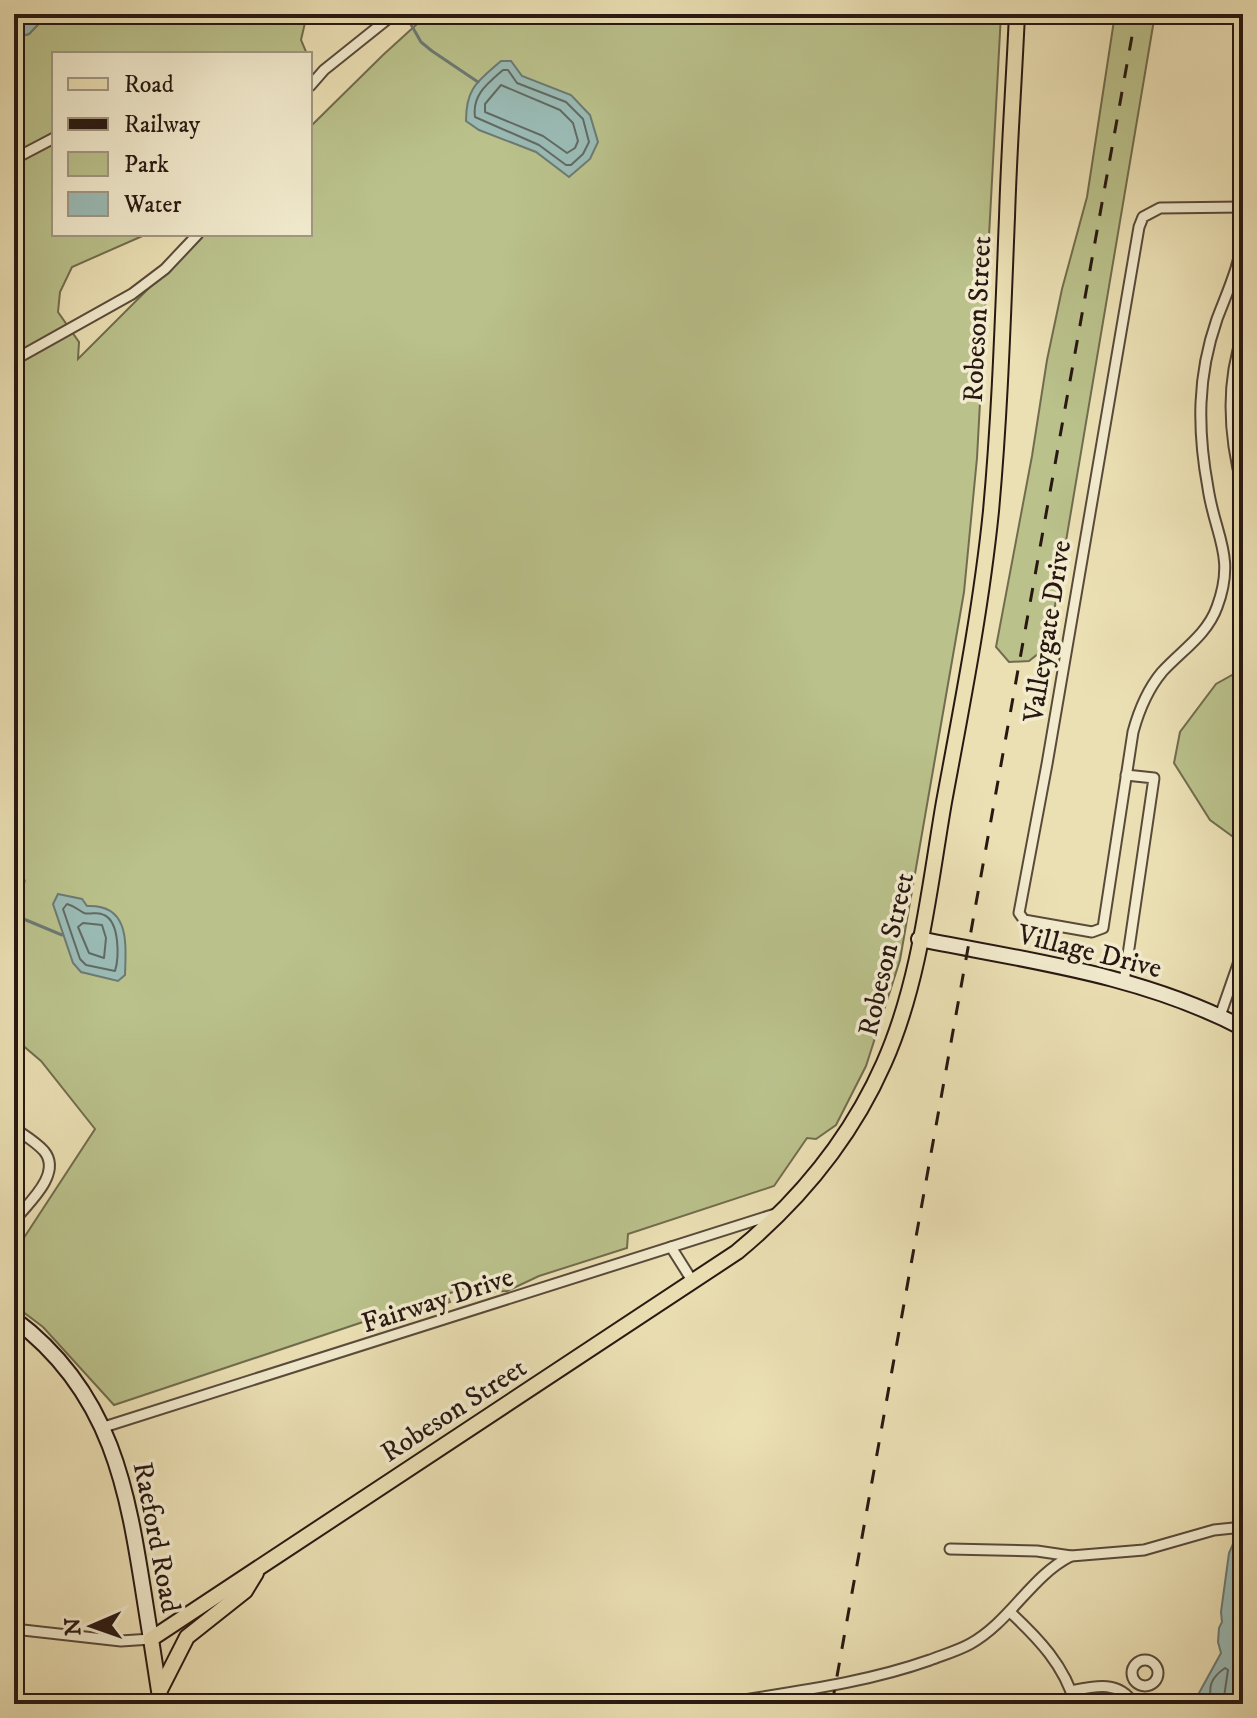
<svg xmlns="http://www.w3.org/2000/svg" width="1257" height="1718" font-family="'IM FELL DW Pica',serif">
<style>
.green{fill:#bac18b;stroke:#716c4e;stroke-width:2}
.water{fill:#9abbb5;stroke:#6c7a74;stroke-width:2}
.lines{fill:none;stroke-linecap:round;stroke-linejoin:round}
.shore{stroke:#616a64;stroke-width:2}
.stream{stroke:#6c7a74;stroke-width:3}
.minor-casing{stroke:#594a3a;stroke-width:13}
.secondary-casing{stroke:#281812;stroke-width:18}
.primary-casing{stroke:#281812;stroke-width:18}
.minor{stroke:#f2ebce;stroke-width:9}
.secondary{stroke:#f2ebce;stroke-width:14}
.primary{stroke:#ebe0b4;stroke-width:14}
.rail{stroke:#281812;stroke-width:3;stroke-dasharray:14 14;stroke-linecap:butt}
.labels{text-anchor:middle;stroke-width:7;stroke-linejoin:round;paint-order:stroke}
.street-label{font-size:28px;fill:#281812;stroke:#f2ebce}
</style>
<rect width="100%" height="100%" fill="#ebe0b4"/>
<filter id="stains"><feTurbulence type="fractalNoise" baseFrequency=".0025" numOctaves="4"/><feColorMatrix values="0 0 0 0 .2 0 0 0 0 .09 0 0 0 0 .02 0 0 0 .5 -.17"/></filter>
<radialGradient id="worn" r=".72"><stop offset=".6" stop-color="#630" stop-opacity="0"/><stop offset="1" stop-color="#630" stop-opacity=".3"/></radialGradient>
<!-- green -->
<g class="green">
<path d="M48,14H189C203,21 213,23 227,14H307L301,40L307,54H54V234H147L72,267L60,292L58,312L79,342L78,359L203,234H310V127L383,55L428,14H1001L977,458L964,592L900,960L866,1066L836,1125L816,1139L807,1138L774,1186L628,1234L627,1248L539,1276L507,1291L481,1292L475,1285L447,1294L450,1302L441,1306L436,1301L383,1318L381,1316L114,1405L43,1327L14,1305V1253L95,1129L41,1061L14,1038V1010L23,1014L14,991V38L29,34Z"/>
<path d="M1115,14H1155L1052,624L1039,653L1029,661L1009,662L996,647L1032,456L1047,360L1062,289L1087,197Z"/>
<path d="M1243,669V844L1210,820L1174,763L1180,732L1216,684Z"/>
</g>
<!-- water -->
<g class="water">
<path d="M14,14H48L29,34L14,38Z"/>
<path d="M501,61H511L522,76L571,95L590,115L598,142L590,159L569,177L536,152L479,130L466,121C466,88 477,82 501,61Z"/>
<path d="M58,894L82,899L87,906C130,904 126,943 125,975L118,981L81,972L73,963L53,904Z"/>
<path d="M1241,1541L1243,1542V1612L1238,1620L1243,1635V1651L1234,1660C1239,1675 1236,1690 1230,1704H1204L1199,1693L1221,1653L1218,1642L1219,1628L1222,1622L1221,1612L1229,1553L1233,1544Z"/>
</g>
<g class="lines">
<!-- shore -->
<g class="shore">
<path d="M503,70H508L517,83L566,102L583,119L589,142L583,154L571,165H566L539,145L475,117C472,95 487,84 503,70Z"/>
<path d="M501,85L560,110L573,123L578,141L575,148L567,153L543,136L485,112V104Z"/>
<path d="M67,904C75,906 78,910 84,913C91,915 98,911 104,915C120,922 119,958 115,971L86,965L80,959L63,909Z"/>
<path d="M83,923L102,925L106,938L104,958L89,953L78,927Z"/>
<path d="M1211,1704C1209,1687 1209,1679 1225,1668L1228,1670L1223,1704"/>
</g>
<!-- stream -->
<g class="stream">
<path d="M405,14L421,42L432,51L478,82"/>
<path d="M14,915L62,935"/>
</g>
<!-- minor casing -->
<g class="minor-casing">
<g id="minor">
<path d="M310,86L324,70L394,14"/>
<path d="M14,159L54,138"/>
<path d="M1243,207L1160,208L1143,217L1139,227L1047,764L1019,913L1024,920L1092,932L1103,928L1133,732C1139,710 1147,690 1162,672C1181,651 1207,635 1217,607C1236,556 1215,536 1208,488C1203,461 1200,430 1201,403C1202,376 1208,345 1217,319C1228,290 1241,263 1243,232"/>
<path d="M1243,334C1225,385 1229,438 1243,489"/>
<path d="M14,360L132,294L165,269L198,234"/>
<path d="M14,877L19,881"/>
<path d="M1124,982L1154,778L1126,775"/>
<path d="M1220,1016L1243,950"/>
<path d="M14,1128C24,1135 36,1142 44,1151C63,1174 27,1204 14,1221"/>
<path d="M671,1247L693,1282"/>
<path d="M104,1427L775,1214"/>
<path d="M950,1549L1037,1551L1071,1556L1144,1550L1214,1530L1243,1527"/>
<path d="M1010,1612C1038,1638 1065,1666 1075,1704"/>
<path d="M14,1629L121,1641L151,1639"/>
<circle cx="1145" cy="1673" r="13"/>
<path d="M1071,1691C1095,1686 1119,1680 1134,1704"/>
<path d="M719,1704C790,1692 862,1684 930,1660C943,1655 957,1651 970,1644C1010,1622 1031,1576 1071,1556"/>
</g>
</g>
<!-- secondary casing -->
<g class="secondary-casing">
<g id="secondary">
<path d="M919,939C1030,961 1142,975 1243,1028"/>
<path d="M14,1319C124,1401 130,1514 151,1639"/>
</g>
</g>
<!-- primary casing -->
<g class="primary-casing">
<g id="primary">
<path d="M160,1690L187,1637L245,1591L256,1573"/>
<path d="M161,1704L151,1639L737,1252C800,1200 851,1138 884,1063C920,982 929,889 944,802C962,705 981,609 991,511C1000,413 1003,315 1007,217C1009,149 1014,82 1017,14"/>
</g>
</g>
<!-- minor -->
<use href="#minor" class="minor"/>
<!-- secondary -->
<use href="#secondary" class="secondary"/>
<!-- primary -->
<use href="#primary" class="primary"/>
<!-- rail -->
<path class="rail" d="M832,1704L1136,14"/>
</g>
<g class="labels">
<!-- street labels -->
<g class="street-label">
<text transform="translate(976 319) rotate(-87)" y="10">Robeson Street</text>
<text transform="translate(1046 631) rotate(-81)" y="10">Valleygate Drive</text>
<text transform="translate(1090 950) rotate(14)" y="10">Village Drive</text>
<text transform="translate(885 954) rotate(-77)" y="10">Robeson Street</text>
<text transform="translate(437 1299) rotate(-18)" y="10">Fairway Drive</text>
<text transform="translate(453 1409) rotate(-33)" y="10">Robeson Street</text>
<text transform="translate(158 1537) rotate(79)" y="10">Raeford Road</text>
</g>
</g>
<!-- margin -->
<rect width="1257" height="1718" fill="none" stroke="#ebe0b4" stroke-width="48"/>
<rect x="16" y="16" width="1225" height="1686" fill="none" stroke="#281812" stroke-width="4"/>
<rect x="24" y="24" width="1209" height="1670" fill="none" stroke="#281812" stroke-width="2"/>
<!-- legend -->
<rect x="52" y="52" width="260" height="184" fill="#f2ebce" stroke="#a19783" stroke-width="2"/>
<rect x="68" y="78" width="40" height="12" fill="#ebe0b4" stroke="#a19783" stroke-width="2"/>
<text x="124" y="92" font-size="24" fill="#281812">Road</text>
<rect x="68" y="118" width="40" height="12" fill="#281812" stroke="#a19783" stroke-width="2"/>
<text x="124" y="132" font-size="24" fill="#281812">Railway</text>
<rect x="68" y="152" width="40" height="24" fill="#bac18b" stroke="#a19783" stroke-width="2"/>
<text x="124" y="172" font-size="24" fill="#281812">Park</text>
<rect x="68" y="192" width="40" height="24" fill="#9abbb5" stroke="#a19783" stroke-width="2"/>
<text x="124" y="212" font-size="24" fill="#281812">Water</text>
<!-- north arrow -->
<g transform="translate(92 1626) rotate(268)" stroke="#f2ebce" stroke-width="6" paint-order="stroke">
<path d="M0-6L14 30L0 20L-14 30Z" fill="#281812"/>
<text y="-12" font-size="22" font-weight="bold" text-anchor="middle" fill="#281812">N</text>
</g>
<rect width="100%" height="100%" filter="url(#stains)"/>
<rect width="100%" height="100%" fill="url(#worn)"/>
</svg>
